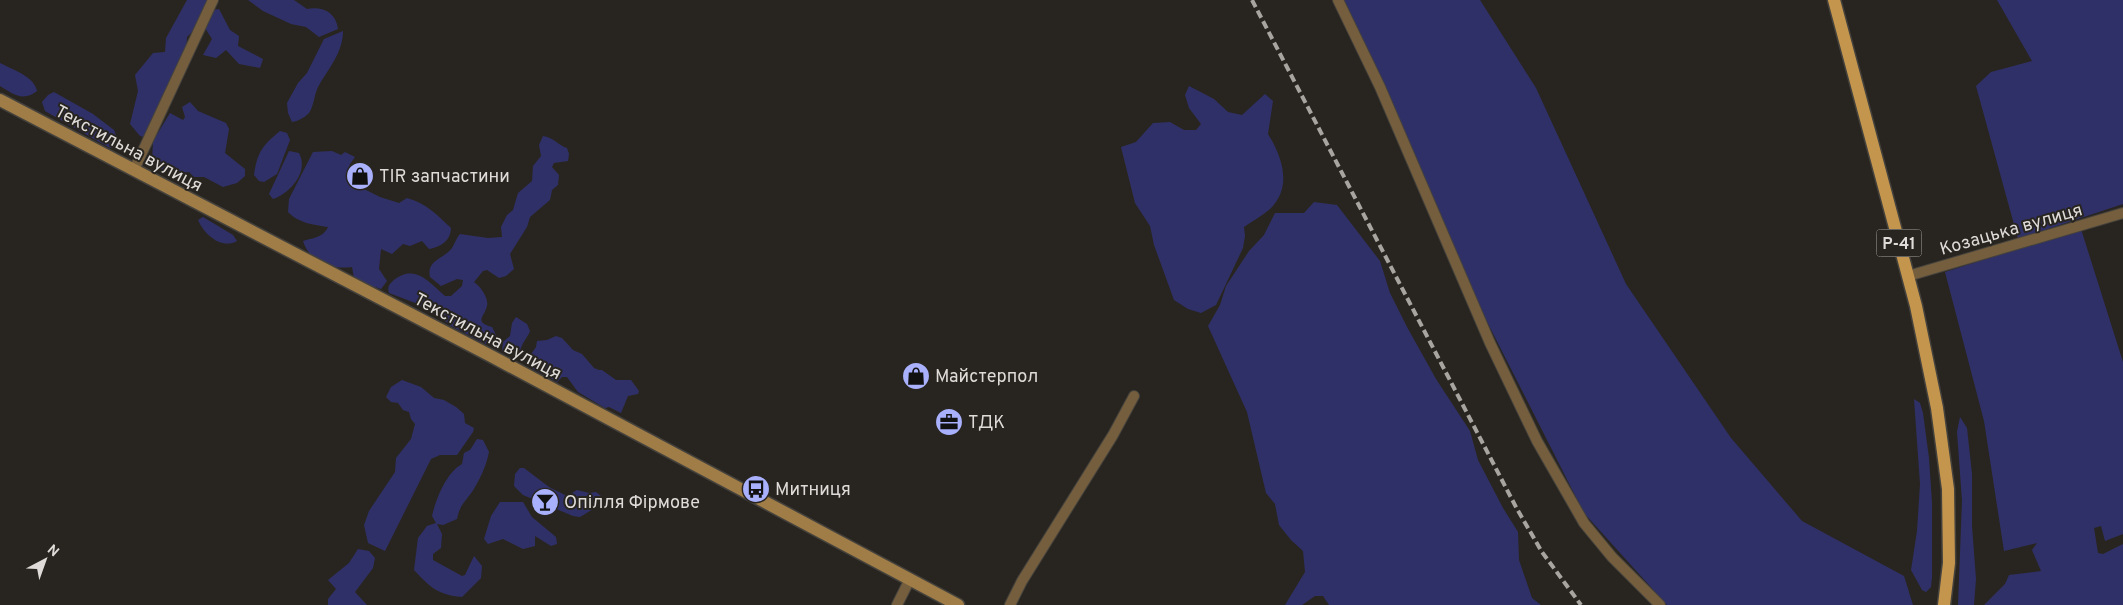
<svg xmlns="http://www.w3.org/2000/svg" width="2123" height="605" font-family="Overpass,sans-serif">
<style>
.green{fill:#303068}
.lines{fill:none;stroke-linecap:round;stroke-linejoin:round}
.street-casing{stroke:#45423d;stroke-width:12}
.secondary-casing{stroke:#45423d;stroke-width:15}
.primary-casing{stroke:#45423d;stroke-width:15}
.street{stroke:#745e3d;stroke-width:10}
.secondary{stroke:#a07d46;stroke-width:12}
.primary{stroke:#c3954d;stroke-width:12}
.rail{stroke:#a8a5a1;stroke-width:4;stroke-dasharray:8 4;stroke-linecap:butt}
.labels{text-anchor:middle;stroke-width:4;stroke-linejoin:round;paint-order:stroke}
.shield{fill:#282520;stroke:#a7a4a1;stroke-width:1}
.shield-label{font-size:16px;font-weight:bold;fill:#dedbd8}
.street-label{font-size:18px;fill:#dedbd8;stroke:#282520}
.poi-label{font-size:18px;fill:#dedbd8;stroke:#282520;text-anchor:start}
</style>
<rect width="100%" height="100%" fill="#282520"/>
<!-- green -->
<g class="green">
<path d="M187,0H210L203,21L187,37L186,58L152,131L144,137L140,136L130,124L138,91L135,75L153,53L165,52L166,38Z"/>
<path d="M248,0H294L307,9C322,6 336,12 338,29L319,37L306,27L291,24L263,11Z"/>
<path d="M1343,0H1480L1536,88L1626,284L1731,438L1802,521L1904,576L1913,605H1667L1584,513L1472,292Z"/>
<path d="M1997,0H2123V204L2018,239L1976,86L1991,72L2032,61Z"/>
<path d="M219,9L230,30L239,36L238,46L263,59L260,68L239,64L226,50L216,58L203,55L212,39L205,28L213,10Z"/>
<path d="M343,31C343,53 328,69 318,87C314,95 314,106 309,113C304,118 298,121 292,122L288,113L287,103L298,83L307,73L324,39Z"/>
<path d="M0,63C13,70 34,76 37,91C23,102 13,94 0,86Z"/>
<path d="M1189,86L1214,99L1228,112L1242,115L1265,94L1273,101L1268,134C1282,157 1293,187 1270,209C1262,216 1252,221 1244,227L1245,236L1243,248L1216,305L1201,313L1188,309L1174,300L1154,245L1150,226L1135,203L1121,147L1136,142L1153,123L1170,122L1184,130H1196L1201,124L1189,108L1185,95Z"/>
<path d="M54,92L93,114L114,130L118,140L111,148L108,147L45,111L42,102L48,95Z"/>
<path d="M190,102L198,111L226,123L229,129L225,153L245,169V176L237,183L223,187L204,177H194L189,172L175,174L156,168L152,162L153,141L170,113L183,120L185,117L182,107Z"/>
<path d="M280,131L287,133L290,140L277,174L264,182L259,181L254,175C257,152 263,145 280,131Z"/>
<path d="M543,136C553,137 558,145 567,148L569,154L568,161L554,163L552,167L559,175L558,185L552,190L550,200L530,217L527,227L510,254L514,269L506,276L499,278L487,270L483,271L474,282C480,286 489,298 487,306C485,316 473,322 492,327L498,339L495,345L486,344L451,326L438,315L428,312L418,304L389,293C387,287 389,284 394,280C415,264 428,281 445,296H451L462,286L463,280L457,279L441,286L430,277C426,260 444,259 452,248C455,243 456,239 460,234L488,238L502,237L501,227L507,215L513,210L518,193L532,181L533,166L541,156L539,145Z"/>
<path d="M289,151L299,153C309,171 291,193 273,199L269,194Z"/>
<path d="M332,151L341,155L345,152L355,157L350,164L347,174L352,183L380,197L399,203L407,198C426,203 437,215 451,228C451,240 441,247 429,249L422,241L410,246L403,244L392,254L381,249L379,269L387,281L381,289L375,287L368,289L354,278L352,267C333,270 309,262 303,241C312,238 323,238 328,227C314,225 298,223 288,212L289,199L313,152Z"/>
<path d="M1314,202L1337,205L1380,261L1390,293L1407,327L1436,379L1470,431L1478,460L1503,508L1518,532L1519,560L1532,598L1541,605H1329L1323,596H1315L1302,605H1285L1305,572L1303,551L1291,540L1279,525L1275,504L1266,493L1247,412L1208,326L1220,305L1226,286L1249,251L1264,235L1275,213H1304Z"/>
<path d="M203,217L233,235L237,241C221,250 204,234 198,220Z"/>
<path d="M2081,229L2123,362V534L2105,541L2101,526L2094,528L2098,553L2103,554L2123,544V605H1984L2005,584L2009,575L2041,571L2032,550L2037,543L2004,551L1984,421L1945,272Z"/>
<path d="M516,317L527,324L530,331C528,337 523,341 520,351L504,354L502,351L503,342L510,336L512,323Z"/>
<path d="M556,336L562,338L573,350L582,354L594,368L599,370H602L616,380H631L639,391L638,394L628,396L621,413L609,407L605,408L578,392L567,377H562L557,382L533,369L529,357L536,347L537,341L547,340Z"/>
<path d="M402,380L421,387L434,398L444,400L456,407L464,414L465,423L474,428L473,432L457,455H440L431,459L385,551L368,543L364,525L369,511L395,472L396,458L411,439L415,424L411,419L409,412L403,410L398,403L391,402L386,397L391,387Z"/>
<path d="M1914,399L1920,403L1923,413L1929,458L1932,503V577L1931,587L1926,592L1922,590L1911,570L1917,531L1920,484Z"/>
<path d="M1960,417L1967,428L1972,474V526L1976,579L1974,605H1958L1962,501L1957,432Z"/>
<path d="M477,439L483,440L489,452C486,467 480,479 472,492C464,503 460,505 457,519L443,525L437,524L442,534L441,548L433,554V560L462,576L465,575L474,556L482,566L481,578L462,597C438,595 430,587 414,570L418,538L427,526L436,523L432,516C436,499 446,473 462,464L464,453L470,450Z"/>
<path d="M520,468H524L549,487L567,496L577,490L589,493L596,492L601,496L603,503L580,517L573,516L523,495L514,486L515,474Z"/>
<path d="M500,502H523L532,517L556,537L557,544L551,546L535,536V546L523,549L503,539L488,544L484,539L491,516Z"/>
<path d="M358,549L369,551L375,558L373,568L355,592L367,605H328V599L336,589L328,580L349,563Z"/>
</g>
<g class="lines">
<!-- street casing -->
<g class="street-casing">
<g id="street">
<path d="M1338,0L1380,87L1490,343L1537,441L1584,523L1612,557L1660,605"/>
<path d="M134,170L213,0"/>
<path d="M1908,276L2123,213"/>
<path d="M897,605L910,579"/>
<path d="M1010,605L1022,581L1113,435L1134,396"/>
</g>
</g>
<!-- secondary casing -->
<g class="secondary-casing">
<path id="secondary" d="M0,100L491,356L958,605"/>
</g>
<!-- primary casing -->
<g class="primary-casing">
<path id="primary" d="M1834,0L1916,306L1937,408L1948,489L1949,563L1944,605"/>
</g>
<!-- street -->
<use href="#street" class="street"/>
<!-- secondary -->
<use href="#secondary" class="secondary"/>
<!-- primary -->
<use href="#primary" class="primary"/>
<!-- rail -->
<path class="rail" d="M1252,0L1517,509L1542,552L1581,605"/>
</g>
<!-- icons -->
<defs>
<g id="shop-disc" transform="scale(1.4375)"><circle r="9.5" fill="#a9b0fc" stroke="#282520"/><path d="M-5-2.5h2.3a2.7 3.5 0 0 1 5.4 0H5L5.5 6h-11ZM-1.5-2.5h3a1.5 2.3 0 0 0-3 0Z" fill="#111"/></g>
<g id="office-disc" transform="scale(1.4375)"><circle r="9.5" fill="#a9b0fc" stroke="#282520"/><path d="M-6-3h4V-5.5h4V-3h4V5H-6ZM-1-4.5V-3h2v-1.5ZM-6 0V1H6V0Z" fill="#111"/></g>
<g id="bus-disc" transform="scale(1.4375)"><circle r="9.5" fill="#a9b0fc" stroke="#282520"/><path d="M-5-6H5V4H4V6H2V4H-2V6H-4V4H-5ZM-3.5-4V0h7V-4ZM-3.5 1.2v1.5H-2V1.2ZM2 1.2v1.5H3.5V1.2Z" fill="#111"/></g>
<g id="bar-disc" transform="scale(1.4375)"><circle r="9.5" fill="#a9b0fc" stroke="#282520"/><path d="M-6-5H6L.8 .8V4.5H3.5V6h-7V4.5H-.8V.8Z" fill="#111"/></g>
</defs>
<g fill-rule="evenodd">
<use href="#shop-disc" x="360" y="176"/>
<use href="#shop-disc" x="916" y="376"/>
<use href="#office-disc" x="949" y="422"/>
<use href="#bus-disc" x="756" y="489"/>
<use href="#bar-disc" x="545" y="502"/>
</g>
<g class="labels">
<!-- shield labels -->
<rect class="shield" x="1876.5" y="229.5" width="45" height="27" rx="4"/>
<g class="shield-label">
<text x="1899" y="249">Р-41</text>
</g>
<!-- street labels -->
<g class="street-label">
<text transform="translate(129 148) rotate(28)" y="6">Текстильна вулиця</text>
<text transform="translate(2011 229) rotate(-16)" y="6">Козацька вулиця</text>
<text transform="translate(488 336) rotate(28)" y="6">Текстильна вулиця</text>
</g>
<!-- poi labels -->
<g class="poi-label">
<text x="379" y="182">TIR запчастини</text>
<text x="935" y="382">Майстерпол</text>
<text x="968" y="428">ТДК</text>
<text x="775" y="495">Митниця</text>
<text x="564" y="508">Опілля Фірмове</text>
</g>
</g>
<!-- north arrow -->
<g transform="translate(45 560) rotate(41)" stroke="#282520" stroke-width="4" paint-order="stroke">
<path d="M0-4L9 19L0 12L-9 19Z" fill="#dedbd8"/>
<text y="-8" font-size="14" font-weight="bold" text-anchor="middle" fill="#dedbd8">N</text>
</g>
</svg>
